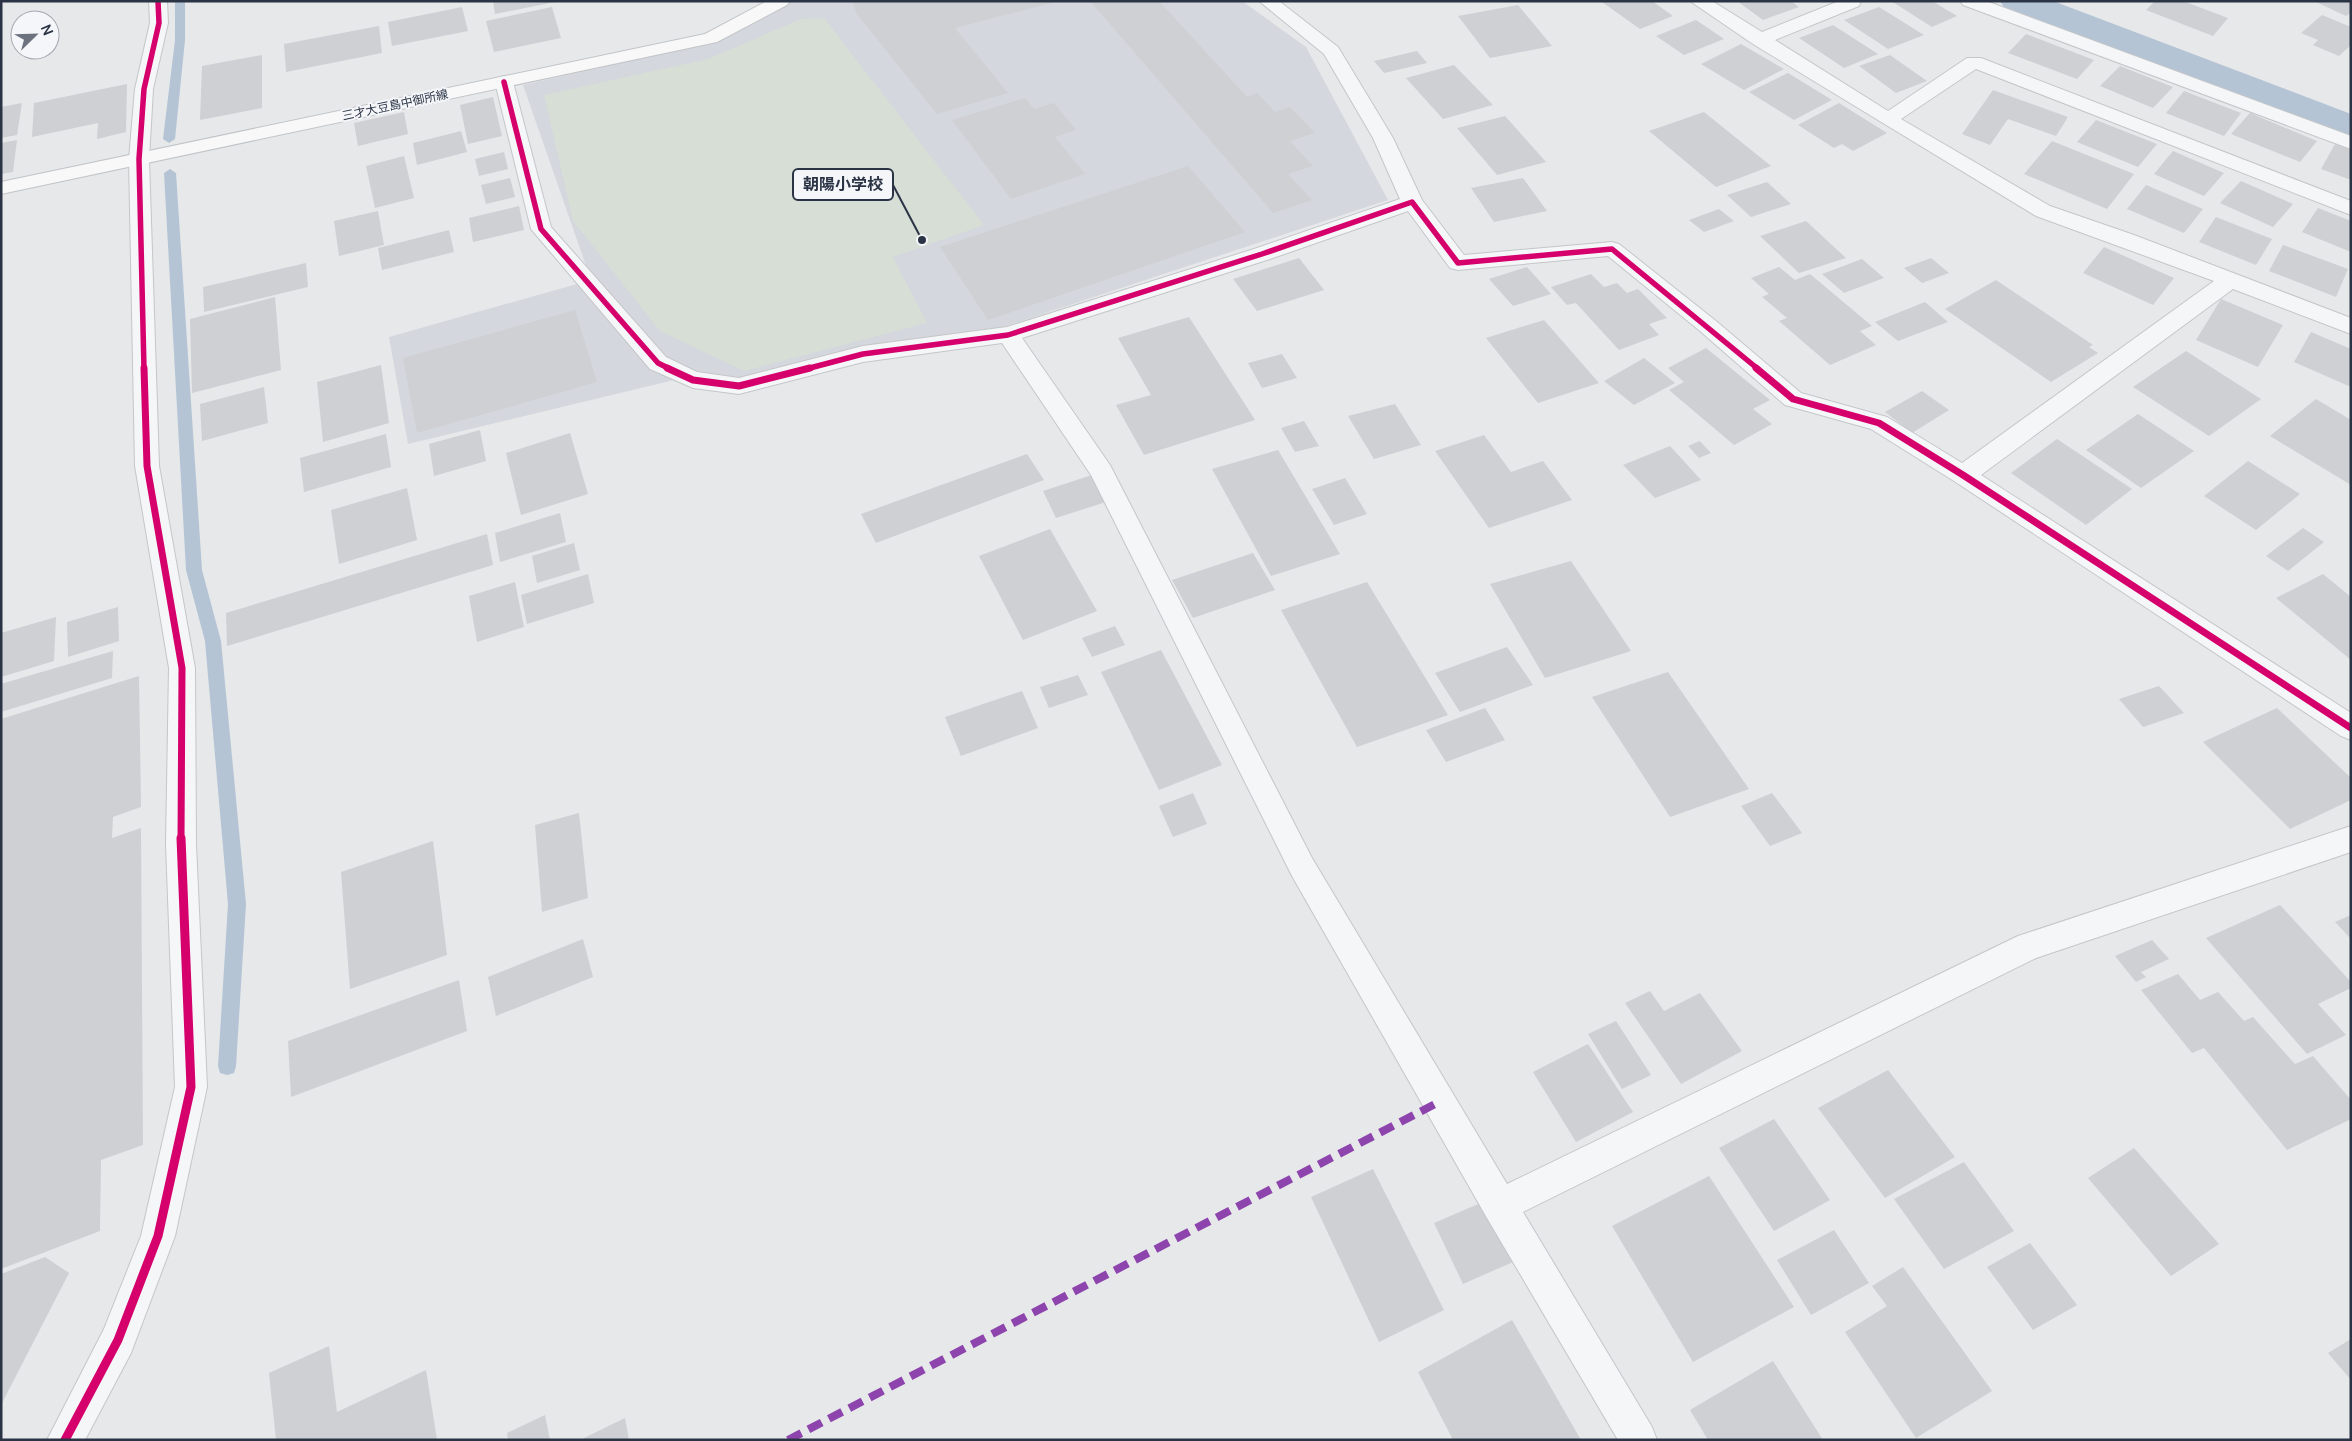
<svg xmlns="http://www.w3.org/2000/svg" width="2352" height="1441" font-family="Manrope,'Noto Sans JP',sans-serif">
<style>
.built{fill:#d4d7dd}
.green{fill:#d6ded6}
.lines{fill:none;stroke-linecap:round;stroke-linejoin:round}
.stream{fill:#b4c4d5;fill-rule:evenodd}
.canal{fill:#b4c4d5;fill-rule:evenodd}
.building{fill:#ced0d3}
.minor-casing{stroke:#c4c6c8;stroke-width:2}
.major-casing{stroke:#c2c5c8;stroke-width:2}
.minor{fill:#f5f6f7;fill-rule:evenodd}
.major{fill:#f8f8f8;fill-rule:evenodd}
.quiet{stroke:#8e44ad;stroke-width:8;stroke-dasharray:15 8;stroke-linecap:butt}
.cycleway-far2-casing{stroke:#f4f6f9;stroke-width:8}
.cycleway-far1-casing{stroke:#f4f6f9;stroke-width:10}
.cycleway-casing{stroke:#f4f6f9;stroke-width:12}
.cycleway-far2{stroke:#d6006c;stroke-width:5.5}
.cycleway-far1{stroke:#d6006c;stroke-width:7}
.cycleway{stroke:#d6006c;stroke-width:9}
.labels{text-anchor:middle;stroke-width:4;stroke-linejoin:round;paint-order:stroke}
.far-street-label{font-size:12px;fill:#2b3445;stroke:#f4f6f9}
.leader{fill:none;stroke:#2b3445;stroke-width:2}
.callout-dot{fill:#2b3445;stroke:#f4f6f9;stroke-width:2}
.callout{fill:#f4f6f9;stroke:#2b3445;stroke-width:2}
.callout-label{font-size:16px;text-anchor:middle;font-weight:bold;fill:#2b3445}
</style>
<rect width="100%" height="100%" fill="#e6e8ea"/>
<!-- built -->
<path class="built" d="M792,1H1242L1306,47L1388,200L997,329L750,378L699,374L408,444L389,337L591,280L523,85L715,42Z"/>
<!-- green -->
<path class="green" d="M824,18L984,225L893,257L927,323L744,371L660,331L573,221L544,95L708,59L801,19Z"/>
<g class="lines">
<!-- stream -->
<g class="stream">
<path d="M175,1H185V40L175,139L169,143L163,139L175,40Z"/>
<path d="M170,169L176,173L202,570L221,641L246,904L236,1066L234,1073L227,1075L220,1073L218,1066L228,904L205,641L186,570L164,173Z"/>
</g>
<!-- canal -->
<path class="canal" d="M2000,1H2053L2351,114V140L2337,136L2177,73L2005,9Z"/>
</g>
<!-- building -->
<g class="building">
<path d="M493,1H554L555,2L495,14Z"/>
<path d="M852,1H1055V2L955,28L1008,93L937,114L857,14Z"/>
<path d="M1090,1H1159L1247,97L1257,93L1275,112L1290,107L1315,133L1290,141L1313,166L1288,174L1312,200L1273,213Z"/>
<path d="M1605,1H1652L1673,16L1640,29L1602,2Z"/>
<path d="M1737,1H1791L1799,7L1763,20Z"/>
<path d="M1891,1H1932L1957,16L1932,27Z"/>
<path d="M2155,1H2183L2228,18L2213,36L2146,10Z"/>
<path d="M2314,1H2351V13L2346,16Z"/>
<path d="M1518,5L1552,46L1490,58L1458,16Z"/>
<path d="M462,7L468,31L392,46L388,22Z"/>
<path d="M552,7L561,38L494,52L486,21Z"/>
<path d="M1879,7L1924,35L1888,49L1844,20Z"/>
<path d="M2322,15L2351,27V45L2339,56L2313,45L2318,40L2301,33Z"/>
<path d="M1696,20L1724,39L1684,55L1656,36Z"/>
<path d="M1833,25L1878,54L1844,68L1799,38Z"/>
<path d="M379,26L382,53L286,72L284,44Z"/>
<path d="M2026,34L2094,60L2077,79L2008,53Z"/>
<path d="M1741,44L1784,69L1744,90L1701,64Z"/>
<path d="M1417,51L1427,63L1384,73L1374,61Z"/>
<path d="M262,55V108L200,120L202,66Z"/>
<path d="M1890,55L1927,81L1896,93L1859,66Z"/>
<path d="M1454,65L1493,105L1443,119L1406,78Z"/>
<path d="M2120,66L2173,87L2153,108L2100,86Z"/>
<path d="M1788,73L1832,100L1794,120L1749,92Z"/>
<path d="M127,84L126,132L97,139L98,123L32,137L34,103Z"/>
<path d="M1993,90L2068,117L2056,136L2008,119L1990,145L1962,134Z"/>
<path d="M2184,91L2241,113L2224,136L2166,113Z"/>
<path d="M493,97L502,136L468,144L460,105Z"/>
<path d="M1025,98L1034,109L1054,103L1076,130L1055,137L1085,174L1011,199L952,120Z"/>
<path d="M22,103L17,135L1,138V107Z"/>
<path d="M1839,103L1887,133L1853,151L1842,144L1834,148L1798,125Z"/>
<path d="M404,112L408,134L358,146L354,123Z"/>
<path d="M1704,112L1771,166L1716,187L1649,131Z"/>
<path d="M2250,113L2317,141L2300,162L2231,134Z"/>
<path d="M1505,116L1546,162L1497,175L1457,128Z"/>
<path d="M2096,120L2157,144L2138,167L2077,142Z"/>
<path d="M461,131L467,152L417,165L413,143Z"/>
<path d="M17,140L13,172L1,174V143Z"/>
<path d="M2052,141L2134,174L2107,209L2024,174Z"/>
<path d="M2335,144L2351,150V180L2321,169Z"/>
<path d="M2173,151L2224,173L2204,196L2154,174Z"/>
<path d="M504,152L508,169L479,176L475,159Z"/>
<path d="M404,156L414,198L375,208L366,166Z"/>
<path d="M1188,166L1245,232L988,320L940,247Z"/>
<path d="M510,178L515,197L486,204L481,185Z"/>
<path d="M1523,178L1547,211L1494,222L1471,188Z"/>
<path d="M2241,181L2293,204L2273,227L2220,203Z"/>
<path d="M1767,182L1791,204L1751,217L1727,195Z"/>
<path d="M2146,185L2203,209L2184,233L2127,209Z"/>
<path d="M519,206L524,230L473,242L469,218Z"/>
<path d="M2318,208L2351,221V252L2302,232Z"/>
<path d="M1719,209L1734,221L1704,232L1689,220Z"/>
<path d="M378,211L384,245L339,256L334,221Z"/>
<path d="M2216,217L2272,239L2256,265L2199,242Z"/>
<path d="M1806,221L1846,258L1799,273L1760,236Z"/>
<path d="M449,230L454,252L382,270L378,248Z"/>
<path d="M2283,245L2348,269L2336,297L2269,271Z"/>
<path d="M2104,247L2174,278L2153,305L2083,273Z"/>
<path d="M1299,258L1324,290L1257,311L1233,279Z"/>
<path d="M1931,258L1949,273L1922,283L1904,268Z"/>
<path d="M1862,259L1884,278L1844,293L1822,274Z"/>
<path d="M306,263L308,287L204,312L203,287Z"/>
<path d="M1527,267L1551,294L1513,306L1489,279Z"/>
<path d="M1779,267L1795,280L1810,274L1872,326L1860,331L1876,345L1830,365L1779,321L1787,318L1762,297L1769,294L1751,278Z"/>
<path d="M1591,274L1604,287L1617,283L1627,293L1638,289L1667,318L1649,324L1659,335L1619,350L1576,303L1567,305L1551,287Z"/>
<path d="M1996,280L2093,345L2089,347L2098,353L2051,382L1945,309Z"/>
<path d="M275,297L281,370L192,393L190,319Z"/>
<path d="M2221,299L2283,325L2258,367L2196,340Z"/>
<path d="M1925,302L1948,322L1898,341L1875,322Z"/>
<path d="M575,310L597,382L417,433L403,358Z"/>
<path d="M1189,317L1255,420L1144,455L1116,405L1151,395L1118,338Z"/>
<path d="M1544,320L1599,383L1538,403L1486,338Z"/>
<path d="M2311,332L2351,349V387L2294,362Z"/>
<path d="M1706,348L1770,400L1753,409L1772,424L1734,445L1669,390L1684,382L1668,368Z"/>
<path d="M2186,351L2261,399L2209,436L2133,387Z"/>
<path d="M1282,354L1297,378L1262,388L1248,363Z"/>
<path d="M1644,358L1675,383L1634,405L1604,381Z"/>
<path d="M381,365L389,423L323,442L317,382Z"/>
<path d="M264,387L268,423L202,441L200,404Z"/>
<path d="M1922,391L1949,410L1912,433L1885,412Z"/>
<path d="M2316,399L2351,420V485L2270,436Z"/>
<path d="M1395,404L1421,445L1374,459L1348,416Z"/>
<path d="M2138,414L2194,451L2141,488L2086,450Z"/>
<path d="M1304,421L1319,446L1295,452L1281,428Z"/>
<path d="M480,430L486,461L434,476L429,444Z"/>
<path d="M570,433L588,494L521,515L506,453Z"/>
<path d="M386,434L391,467L304,492L300,458Z"/>
<path d="M1484,435L1511,472L1543,461L1572,500L1489,528L1435,451Z"/>
<path d="M2057,439L2132,489L2086,525L2011,473Z"/>
<path d="M1700,441L1711,453L1699,458L1688,446Z"/>
<path d="M1670,446L1701,480L1655,498L1623,465Z"/>
<path d="M1278,450L1340,554L1271,576L1212,469Z"/>
<path d="M1027,454L1044,480L876,543L861,514Z"/>
<path d="M2248,461L2300,494L2256,530L2204,496Z"/>
<path d="M1095,474L1109,501L1056,518L1043,491Z"/>
<path d="M1345,478L1367,514L1334,525L1312,489Z"/>
<path d="M407,488L417,540L339,564L331,510Z"/>
<path d="M560,513L566,542L500,562L495,533Z"/>
<path d="M2303,528L2324,542L2288,571L2266,556Z"/>
<path d="M1050,529L1097,611L1023,640L979,556Z"/>
<path d="M487,534L493,565L227,646L226,613Z"/>
<path d="M574,543L580,570L537,583L532,556Z"/>
<path d="M1253,553L1275,590L1193,618L1172,580Z"/>
<path d="M1571,561L1631,651L1545,678L1490,584Z"/>
<path d="M588,574L594,603L527,624L521,595Z"/>
<path d="M2323,574L2351,597V660L2276,598Z"/>
<path d="M515,582L524,627L477,642L469,596Z"/>
<path d="M1367,582L1448,715L1357,747L1281,610Z"/>
<path d="M118,607L119,641L68,657L67,622Z"/>
<path d="M56,617L54,661L1,677V633Z"/>
<path d="M1115,626L1125,645L1092,657L1082,638Z"/>
<path d="M1507,647L1533,685L1460,712L1435,673Z"/>
<path d="M1161,650L1222,765L1159,790L1101,672Z"/>
<path d="M113,651L112,678L1,712V684Z"/>
<path d="M1668,672L1749,789L1670,817L1592,697Z"/>
<path d="M1078,675L1088,695L1049,708L1040,687Z"/>
<path d="M139,676L141,807L113,817L112,838L141,828L143,1145L101,1160L100,1231L1,1269V719Z"/>
<path d="M2159,686L2184,713L2143,727L2119,699Z"/>
<path d="M1022,691L1038,728L961,756L945,717Z"/>
<path d="M1485,708L1505,740L1446,762L1426,730Z"/>
<path d="M2277,708L2351,778V800L2290,829L2203,742Z"/>
<path d="M1193,793L1207,824L1173,837L1159,806Z"/>
<path d="M1772,793L1802,833L1770,846L1741,806Z"/>
<path d="M579,813L588,898L542,912L535,825Z"/>
<path d="M433,841L447,955L350,989L341,872Z"/>
<path d="M2280,905L2351,982V988L2318,1004L2346,1035L2307,1054L2206,938Z"/>
<path d="M2351,915V939L2335,922Z"/>
<path d="M583,939L593,977L496,1016L488,977Z"/>
<path d="M2152,940L2169,959L2141,972L2146,977L2136,982L2115,956Z"/>
<path d="M2178,974L2200,1000L2218,992L2244,1021L2253,1017L2295,1064L2313,1056L2351,1100V1119L2287,1150L2204,1048L2192,1053L2141,990Z"/>
<path d="M459,980L467,1031L291,1097L288,1041Z"/>
<path d="M1650,991L1664,1011L1700,993L1742,1051L1681,1084L1625,1003Z"/>
<path d="M1616,1021L1651,1075L1622,1089L1588,1034Z"/>
<path d="M1588,1044L1633,1112L1576,1142L1533,1072Z"/>
<path d="M1888,1070L1955,1157L1885,1198L1818,1108Z"/>
<path d="M1774,1119L1830,1200L1774,1231L1719,1148Z"/>
<path d="M2134,1148L2219,1244L2171,1276L2088,1178Z"/>
<path d="M1964,1162L2014,1231L1944,1269L1894,1199Z"/>
<path d="M1373,1169L1444,1310L1379,1342L1311,1197Z"/>
<path d="M1709,1176L1794,1307L1693,1362L1612,1226Z"/>
<path d="M1483,1202L1513,1262L1463,1284L1434,1223Z"/>
<path d="M1834,1230L1869,1283L1811,1315L1777,1260Z"/>
<path d="M2030,1243L2077,1305L2033,1330L1987,1267Z"/>
<path d="M45,1257L69,1273L1,1405V1274Z"/>
<path d="M1903,1267L1992,1391L1916,1438L1845,1332L1887,1306L1872,1286Z"/>
<path d="M1512,1320L1581,1440H1453L1418,1372Z"/>
<path d="M2351,1339V1380L2328,1353Z"/>
<path d="M329,1346L337,1412L426,1370L437,1440H276L269,1373Z"/>
<path d="M1773,1361L1823,1440H1708L1690,1410Z"/>
<path d="M545,1415L550,1440H508L507,1433Z"/>
<path d="M625,1418L629,1440H580Z"/>
</g>
<g class="lines">
<!-- minor casing -->
<g class="minor-casing">
<g id="minor">
<path d="M149,1H167L168,23L153,89L149,159L159,466L195,668L196,844L207,1087L175,1236L131,1353L85,1440H47L104,1329L141,1236L175,1087L166,844L169,668L135,466L129,159L135,89L150,23Z"/>
<path d="M1259,1H1279L1338,47L1393,138L1422,200L1464,255L1612,242L1619,244L1716,321L1801,393L1887,417L1962,463L2214,281L2036,216L1753,44L1690,1H1712L1762,32L1839,1H1861L1859,6L1775,40L1888,111L1967,58H1981L2351,201V215L1976,69L1901,119L2050,206L2134,235L2351,318V334L2233,289L1981,475L2351,713V740L2341,736L1954,481L1871,429L1785,405L1700,331L1608,256L1458,270L1450,268L1408,211L1270,259L1022,338L1110,465L1312,858L1507,1184L2018,936L2351,826V852L2036,958L1523,1212L1652,1427L1657,1440H1618L1487,1218L1292,876L1091,475L1002,343L863,362L739,394L693,388L650,369L531,229L495,82L497,78L504,76L511,78L513,82L551,227L666,357L697,372L739,378L863,346L1007,327L1254,249L1400,199L1373,138L1324,54Z"/>
<path d="M1960,1H1986L2351,136V149L1963,5Z"/>
</g>
</g>
<!-- major casing -->
<g class="major-casing">
<path id="major" d="M767,1H790L787,5L717,42L1,194V182L705,34Z"/>
</g>
<!-- minor -->
<use href="#minor" class="minor"/>
<!-- major -->
<use href="#major" class="major"/>
<!-- quiet -->
<path class="quiet" d="M788,1440L1439,1102"/>
<!-- cycleway-far2 casing -->
<g class="cycleway-far2-casing">
<g id="cycleway-far2">
<path d="M504,82L541,229L658,363L670,369"/>
<path d="M144,369L139,159L144,89L159,23L158,1"/>
<path d="M806,369L863,354L1008,335L1262,254L1412,202L1458,263L1612,249L1758,369"/>
</g>
</g>
<!-- cycleway-far1 casing -->
<g class="cycleway-far1-casing">
<g id="cycleway-far1">
<path d="M144,368L147,466L182,668L181,840"/>
<path d="M667,368L693,380L739,386L810,368"/>
<path d="M1756,368L1793,399L1879,423L1963,475L2351,728"/>
</g>
</g>
<!-- cycleway casing -->
<g class="cycleway-casing">
<path id="cycleway" d="M65,1440L118,1340L158,1236L191,1087L181,838"/>
</g>
<!-- cycleway-far2 -->
<use href="#cycleway-far2" class="cycleway-far2"/>
<!-- cycleway-far1 -->
<use href="#cycleway-far1" class="cycleway-far1"/>
<!-- cycleway -->
<use href="#cycleway" class="cycleway"/>
</g>
<g class="labels">
<!-- far-street labels -->
<g class="far-street-label">
<text transform="translate(395 105) rotate(-12)" y="4">三才大豆島中御所線</text>
</g>
</g>
<!-- callouts -->
<path class="leader" d="M922 240L893 185"/>
<circle class="callout-dot" cx="922" cy="240" r="5"/>
<rect class="callout" x="793" y="169" width="100" height="31" rx="5"/>
<g class="callout-label">
<text x="843" y="190">朝陽小学校</text>
</g>
<!-- border -->
<rect width="2352" height="1441" fill="none" stroke="#2b3445" stroke-width="5"/>
<!-- north arrow -->
<g transform="translate(35 35) rotate(67)"><circle r="24" fill="#f4f6f9" stroke="#a4a8b1"/>
<path d="M0-4L9 19L0 12L-9 19Z" fill="#6c737f"/>
<text y="-8" font-size="14" font-weight="bold" text-anchor="middle" fill="#2b3445">N</text>
</g>
</svg>
